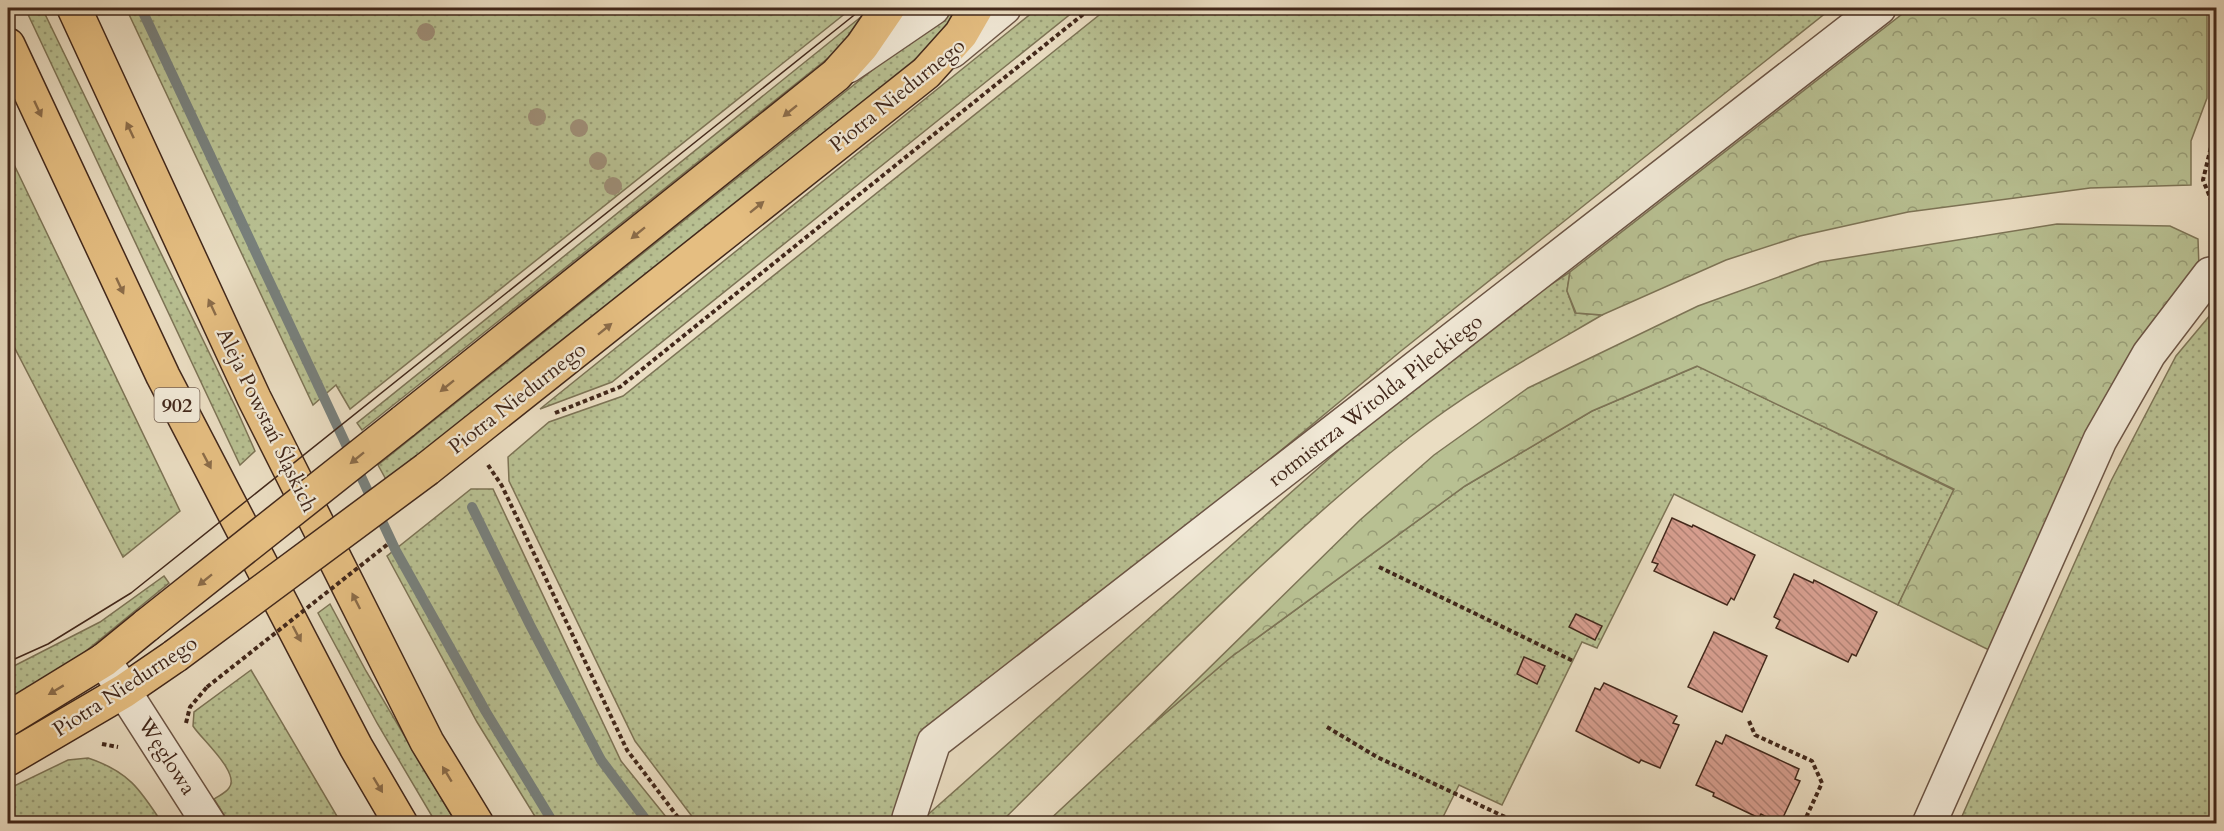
<svg xmlns="http://www.w3.org/2000/svg" width="2224" height="831" font-family="Cardo,serif">
<style>
.grass{fill:url(#grass-dots);stroke:#7d7456;stroke-width:1.5}
.forest{fill:url(#forest-crowns);stroke:#7d7456;stroke-width:1.5}
.lines{fill:none;stroke-linecap:round;stroke-linejoin:round}
.stream{stroke:#78807c;stroke-width:10}
.building{fill:url(#building-back-hatch);stroke:#42281b;stroke-width:1.5}
.minor-casing{stroke:#6c5545;stroke-width:36}
.major-casing{stroke:#42281b;stroke-width:36}
.path{stroke:#42281b;stroke-width:4;stroke-dasharray:4.5 3;stroke-linecap:butt}
.minor{stroke:#f1e9d7;stroke-width:33}
.major{stroke:#e5be81;stroke-width:33}
.tram{stroke:#42281b;stroke-width:1.5}
.major-bridge-casing{stroke:#42281b;stroke-width:36;stroke-linecap:butt}
.path-bridge{stroke:#42281b;stroke-width:4;stroke-dasharray:4.5 3;stroke-linecap:butt}
.major-bridge{stroke:#e5be81;stroke-width:33}
.tree{fill:#9e8e77}
.oneway{fill:#8b6c49}
.labels{text-anchor:middle;stroke-width:4.5;stroke-linejoin:round;paint-order:stroke}
.shield{fill:#f1e9d7;stroke:#766253;stroke-width:1.5}
.shield-label{font-size:20px;font-weight:bold;fill:#42281b}
.street-label{font-size:21px;fill:#42281b;stroke:#f1e9d7}
</style>
<defs>
<pattern id="grass-dots" width="8" height="8" patternUnits="userSpaceOnUse" patternTransform="scale(1.5)"><rect width="8" height="8" fill="#b8c092"/><path d="M2 2h.1M6 6h.1" fill="none" stroke="#979c76" stroke-width="1.8" stroke-linecap="round"/></pattern>
<pattern id="forest-crowns" width="20" height="18" patternUnits="userSpaceOnUse" patternTransform="scale(1.5)"><rect width="20" height="18" fill="#b8c092"/><path d="M2 6a3 3 0 1 1 6 0M12 15a3 3 0 1 1 6 0" fill="none" stroke="#979c76"/></pattern>
<pattern id="building-back-hatch" width="6" height="6" patternUnits="userSpaceOnUse" patternTransform="scale(1.5)"><rect width="6" height="6" fill="#d79e8f"/><path d="M-1 5l2 2M0 0l6 6M5-1l2 2" fill="none" stroke="#b08174"/></pattern>
</defs>
<rect width="100%" height="100%" fill="#eaddc2"/>
<filter id="stains"><feTurbulence type="fractalNoise" baseFrequency=".00333" numOctaves="4"/><feColorMatrix values="0 0 0 0 .2 0 0 0 0 .09 0 0 0 0 .02 0 0 0 .5 -.17"/></filter>
<radialGradient id="worn" r=".72"><stop offset=".6" stop-color="#630" stop-opacity="0"/><stop offset="1" stop-color="#630" stop-opacity=".3"/></radialGradient>
<!-- grass -->
<g class="grass">
<path d="M25,8H42L236,408L255,451L240,465Z"/>
<path d="M126,8H852L350,409L336,385L313,405Z"/>
<path d="M872,8L847,43L362,430L357,423Z"/>
<path d="M950,8H966L939,40L388,483L378,465Z"/>
<path d="M1038,8H1078L612,382L540,409Z"/>
<path d="M1108,8H1832L1401,351L1111,591L929,735L901,809L884,823H697L635,741L509,481L508,457L549,422L623,396Z"/>
<path d="M8,152L180,511L123,557L8,335Z"/>
<path d="M1570,272L1567,291L1575,313L1602,315C1537,353 1469,390 1410,437C1262,554 1133,692 1000,823H928L923,819L1456,346Z"/>
<path d="M2216,308V823H1959L2111,481L2176,356Z"/>
<path d="M1698,366L1954,490L1898,605L1674,494L1597,648L1582,642L1502,805L1459,785L1440,823L1045,824L1147,729L1231,657L1465,486L1592,411Z"/>
<path d="M471,489H493L621,761L671,823H539L477,722L387,556Z"/>
<path d="M164,576L169,583L81,655L8,708V669L100,622Z"/>
<path d="M330,604L366,671L456,823H436L377,723L318,613Z"/>
<path d="M251,670L341,823H229L214,799C218,796 226,793 229,788C241,773 201,739 193,726L194,712Z"/>
<path d="M88,758C128,771 140,789 162,823H8V789L68,760Z"/>
</g>
<!-- forest -->
<g class="forest">
<path d="M1910,8H2207V98L2191,141V185L2090,188L1908,212L1800,236L1726,260L1602,315L1576,313L1567,291L1570,272Z"/>
<path d="M2057,224L2170,226L2198,239L2199,268L1993,652L1898,605L1954,489L1697,366L1592,411L1465,486L1231,657L1147,729L1360,520L1434,455L1528,388L1698,306L1820,262Z"/>
</g>
<g class="lines">
<!-- stream -->
<g class="stream">
<path d="M141,8L396,551L486,712L554,824"/>
<path d="M472,507L530,625L601,760L649,824"/>
</g>
</g>
<!-- building -->
<g class="building">
<path d="M1672,518L1692,527L1693,525L1755,555L1734,600L1731,598L1727,605L1654,571L1658,564L1652,562Z"/>
<path d="M1794,574L1813,583L1814,580L1877,612L1856,656L1852,654L1848,662L1776,628L1780,620L1774,617Z"/>
<path d="M1576,614L1602,626L1595,640L1569,627Z"/>
<path d="M1714,632L1767,656L1742,712L1688,687Z"/>
<path d="M1524,657L1545,666L1537,684L1517,674Z"/>
<path d="M1604,683L1677,716L1673,723L1679,725L1660,768L1641,760L1639,763L1576,731L1595,688L1600,690Z"/>
<path d="M1726,735L1799,769L1795,779L1800,781L1780,824L1761,814L1759,818L1713,796L1714,793L1696,785L1716,741L1722,744Z"/>
</g>
<g class="lines">
<!-- minor casing -->
<g class="minor-casing">
<g id="minor">
<path d="M952,51L1004,8"/>
<path d="M848,66L933,8"/>
<path d="M104,660L209,824"/>
<path d="M909,818L934,742L1879,8"/>
<path d="M1929,824L2100,440L2149,354L2210,274"/>
</g>
</g>
<!-- major casing -->
<g class="major-casing">
<g id="major">
<path d="M74,8L254,398L427,742L477,824"/>
<path d="M8,45L163,376L356,747L401,824"/>
<path d="M403,422L836,75L862,46L888,8"/>
<path d="M427,469L926,73L961,34L976,8"/>
<path d="M8,719L104,660L147,625"/>
<path d="M8,759L124,691L175,656"/>
</g>
</g>
<!-- path -->
<g class="path">
<path d="M2216,126L2203,180L2216,212"/>
<path d="M555,413L620,387L1091,8"/>
<path d="M488,465L502,486L627,750L683,824"/>
<path d="M1379,567L1573,661"/>
<path d="M1749,721L1755,735L1812,761L1822,783L1803,824"/>
<path d="M186,723L190,707L207,687"/>
<path d="M1327,727L1377,757L1520,824"/>
<path d="M102,744L118,747"/>
</g>
<!-- minor -->
<use href="#minor" class="minor"/>
<!-- major -->
<use href="#major" class="major"/>
<!-- tram -->
<path class="tram" d="M8,662L48,644L131,593L863,8"/>
<!-- major-bridge casing -->
<g class="major-bridge-casing">
<g id="major-bridge">
<path d="M147,625L403,422"/>
<path d="M175,656L427,469"/>
</g>
</g>
<!-- path-bridge -->
<path class="path-bridge" d="M207,687L388,544"/>
<!-- major-bridge -->
<use href="#major-bridge" class="major-bridge"/>
</g>
<!-- trees -->
<g class="tree">
<circle cx="426" cy="32" r="9"/>
<circle cx="537" cy="117" r="9"/>
<circle cx="579" cy="128" r="9"/>
<circle cx="598" cy="161" r="9"/>
<circle cx="613" cy="186" r="9"/>
</g>
<!-- one-way arrows -->
<defs><path id="oneway-solid" d="M-6-.8H1V-3.2L6.5 0L1 3.2V.8H-6Z" transform="scale(1.5)"/></defs>
<g class="oneway">
<use href="#oneway-solid" transform="translate(38 109) rotate(65)"/>
<use href="#oneway-solid" transform="translate(790 111) rotate(141)"/>
<use href="#oneway-solid" transform="translate(130 130) rotate(-115)"/>
<use href="#oneway-solid" transform="translate(757 207) rotate(-39)"/>
<use href="#oneway-solid" transform="translate(638 233) rotate(141)"/>
<use href="#oneway-solid" transform="translate(120 286) rotate(65)"/>
<use href="#oneway-solid" transform="translate(212 307) rotate(-115)"/>
<use href="#oneway-solid" transform="translate(605 329) rotate(-39)"/>
<use href="#oneway-solid" transform="translate(447 386) rotate(141)"/>
<use href="#oneway-solid" transform="translate(357 458) rotate(141)"/>
<use href="#oneway-solid" transform="translate(207 461) rotate(62)"/>
<use href="#oneway-solid" transform="translate(205 580) rotate(141)"/>
<use href="#oneway-solid" transform="translate(356 601) rotate(-117)"/>
<use href="#oneway-solid" transform="translate(297 634) rotate(62)"/>
<use href="#oneway-solid" transform="translate(56 690) rotate(149)"/>
<use href="#oneway-solid" transform="translate(447 774) rotate(-121)"/>
<use href="#oneway-solid" transform="translate(378 785) rotate(59)"/>
</g>
<g class="labels">
<!-- shield labels -->
<rect class="shield" x="154.5" y="388" width="45" height="34" rx="4.5"/>
<g class="shield-label">
<text x="177" y="412">902</text>
</g>
<!-- street labels -->
<g class="street-label">
<text transform="translate(897 95) rotate(-39)" y="7">Piotra Niedurnego</text>
<text transform="translate(517 398) rotate(-38)" y="7">Piotra Niedurnego</text>
<text transform="translate(1375 400) rotate(-38)" y="7">rotmistrza Witolda Pileckiego</text>
<text transform="translate(267 420) rotate(64)" y="7">Aleja Powstań Śląskich</text>
<text transform="translate(125 686) rotate(-33)" y="7">Piotra Niedurnego</text>
<text transform="translate(167 756) rotate(57)" y="7">Węglowa</text>
</g>
</g>
<!-- margin -->
<rect width="2224" height="831" fill="none" stroke="#eaddc2" stroke-width="30"/>
<rect x="9" y="9" width="2206" height="813" fill="none" stroke="#42281b" stroke-width="3"/>
<rect x="15" y="15" width="2194" height="801" fill="none" stroke="#42281b" stroke-width="1.5"/>
<rect width="100%" height="100%" filter="url(#stains)"/>
<rect width="100%" height="100%" fill="url(#worn)"/>
</svg>
